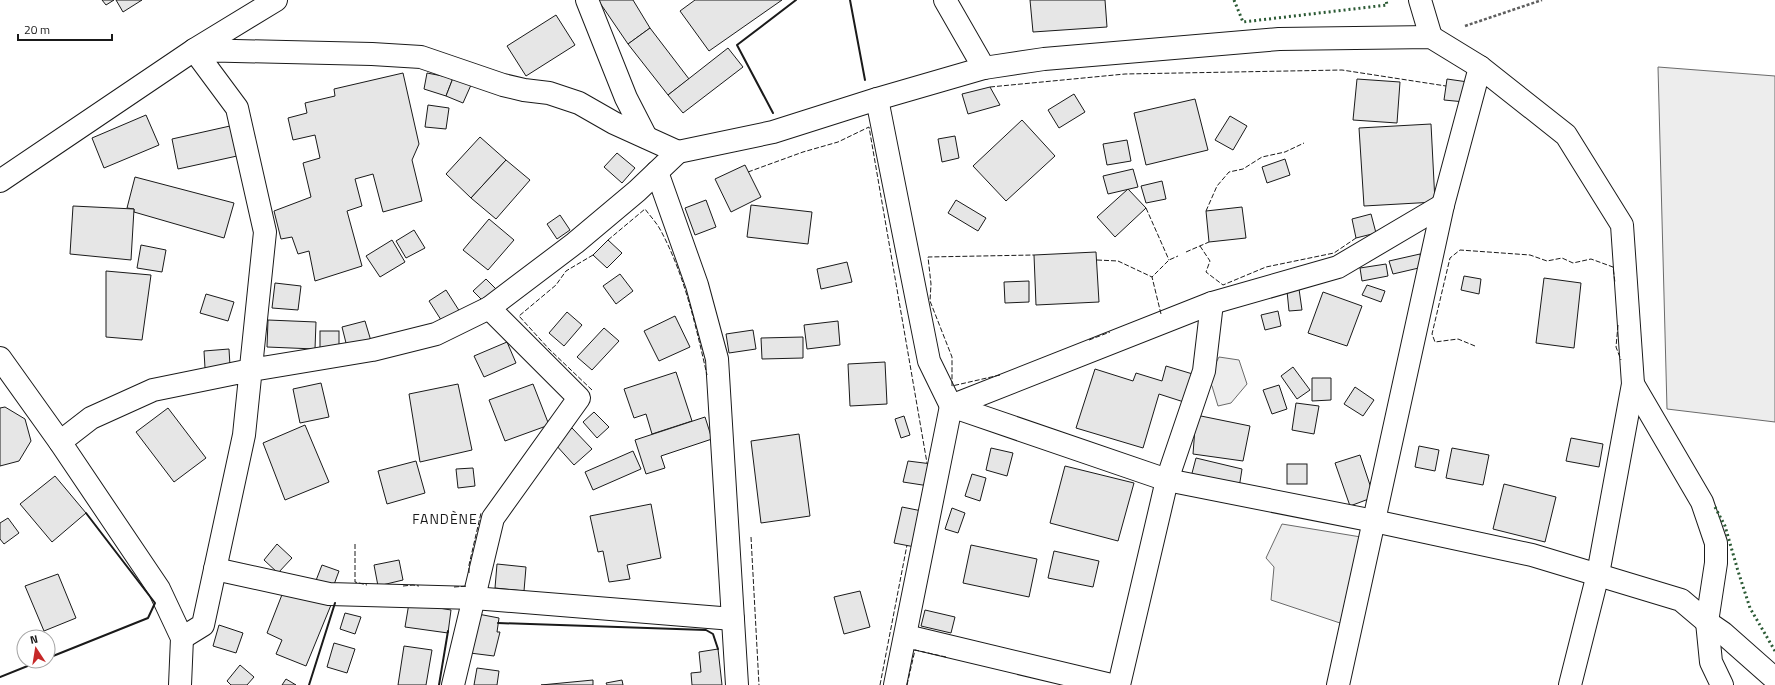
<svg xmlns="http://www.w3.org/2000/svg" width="1775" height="685" font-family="'Titillium Web',sans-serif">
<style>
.built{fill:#ededed;stroke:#6a6a6a}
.building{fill:#e6e6e6;stroke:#1a1a1a}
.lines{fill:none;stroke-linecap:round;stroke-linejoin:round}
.street-casing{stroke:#1a1a1a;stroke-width:24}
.secondary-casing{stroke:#1a1a1a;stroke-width:24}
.path{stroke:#5f5f5f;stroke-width:2.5;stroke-dasharray:3 2;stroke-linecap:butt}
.street{stroke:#fff;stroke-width:22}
.secondary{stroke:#fff;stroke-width:22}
.hedge{stroke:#2b5a34;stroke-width:3;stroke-dasharray:2 3;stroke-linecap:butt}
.fence{stroke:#1a1a1a;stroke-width:1;stroke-dasharray:5 2;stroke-linecap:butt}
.wall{stroke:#1a1a1a;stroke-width:2}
.labels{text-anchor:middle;stroke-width:3;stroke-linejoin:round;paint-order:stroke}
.quarter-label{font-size:14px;letter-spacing:1px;fill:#1a1a1a;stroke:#fff}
</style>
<rect width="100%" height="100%" fill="#fff"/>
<!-- built -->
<g class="built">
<path d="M1658,67L1775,76V422L1667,409Z"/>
<path d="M1219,357L1239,360L1247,384L1231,403L1218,406L1212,386L1207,380Z"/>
<path d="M1282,524L1367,538L1340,623L1271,600L1274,567L1266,558Z"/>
</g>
<!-- building -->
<g class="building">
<path d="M102,0H114L106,5Z"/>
<path d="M116,0H142L123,12Z"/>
<path d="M598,0H633L650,28L628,44Z"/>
<path d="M695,0H782L709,51L680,11Z"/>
<path d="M1030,0H1105L1107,27L1033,32Z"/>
<path d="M556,15L575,45L526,76L507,46Z"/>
<path d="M650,28L689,79L668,95L628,44Z"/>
<path d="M728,48L743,67L683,113L668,95Z"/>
<path d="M403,73L419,144L412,160L422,201L383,212L373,174L355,179L362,206L347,211L362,266L315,281L309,251L298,254L292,237L281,239L274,211L311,197L303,163L320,158L315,135L293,140L288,118L307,113L305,103L335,96L334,89Z"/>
<path d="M427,73L453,78L446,96L424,89Z"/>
<path d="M453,78L471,85L463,103L446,96Z"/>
<path d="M1357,79L1400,82L1397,123L1353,120Z"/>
<path d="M1447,79L1468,82L1465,102L1444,100Z"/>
<path d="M990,87L1000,105L968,114L962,94Z"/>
<path d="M1074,94L1085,112L1059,128L1048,110Z"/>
<path d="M1195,99L1208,150L1146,165L1134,113Z"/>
<path d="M428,105L449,108L446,129L425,127Z"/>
<path d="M146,115L159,145L104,168L92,138Z"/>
<path d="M1230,116L1247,126L1233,150L1215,140Z"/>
<path d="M1022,120L1055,156L1006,201L973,166Z"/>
<path d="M1431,124L1435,202L1364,206L1359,128Z"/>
<path d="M230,126L237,156L178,169L172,139Z"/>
<path d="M955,136L959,158L942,162L938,139Z"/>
<path d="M480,137L506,160L471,198L446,174Z"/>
<path d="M1127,140L1131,161L1107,165L1103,144Z"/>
<path d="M617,153L635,168L622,183L604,167Z"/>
<path d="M1285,159L1290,175L1267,183L1262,167Z"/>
<path d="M506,160L530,180L496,219L471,198Z"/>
<path d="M745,165L761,197L731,212L715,179Z"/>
<path d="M1133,169L1138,187L1108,194L1103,176Z"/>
<path d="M135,177L234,203L224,238L134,212V209L127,208Z"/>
<path d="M1162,181L1166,199L1146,203L1141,186Z"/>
<path d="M1128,189L1146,208L1115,237L1097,217Z"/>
<path d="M706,200L716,227L695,235L685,208Z"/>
<path d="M956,200L986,218L978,231L948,213Z"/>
<path d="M751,205L812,212L808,244L747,237Z"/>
<path d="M73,206L134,209L131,260L70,254Z"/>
<path d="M1242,207L1246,238L1209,242L1206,211Z"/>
<path d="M1371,214L1376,233L1356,238L1352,219Z"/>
<path d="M560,215L570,230L557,239L547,224Z"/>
<path d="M489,219L514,240L488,270L463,250Z"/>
<path d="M414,230L425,248L406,258L396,241Z"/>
<path d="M392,240L405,262L380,277L366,256Z"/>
<path d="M608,240L622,253L607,268L593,255Z"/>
<path d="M141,245L166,250L162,272L137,268Z"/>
<path d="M1096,252L1099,302L1036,305L1034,255Z"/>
<path d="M1420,254L1423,267L1393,274L1389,261Z"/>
<path d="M847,262L852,282L821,289L817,269Z"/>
<path d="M1386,264L1388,276L1362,281L1360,268Z"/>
<path d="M106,271L151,275L142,340L106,337Z"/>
<path d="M620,274L633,291L616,304L603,286Z"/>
<path d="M1464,276L1481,279L1479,294L1461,290Z"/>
<path d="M1544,278L1581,283L1574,348L1536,343Z"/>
<path d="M486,279L497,290L484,302L473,291Z"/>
<path d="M1029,281V302L1005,303L1004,282Z"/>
<path d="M275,283L301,286L298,310L272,308Z"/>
<path d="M1367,285L1385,291L1381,302L1362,295Z"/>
<path d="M1299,289L1302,310L1289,311L1287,291Z"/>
<path d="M446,290L460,312L443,323L429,301Z"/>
<path d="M1323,292L1362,306L1347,346L1308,333Z"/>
<path d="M206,294L234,302L228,321L200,313Z"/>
<path d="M1278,311L1281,326L1265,330L1261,315Z"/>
<path d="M567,312L582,325L564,346L549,333Z"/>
<path d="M675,316L690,347L659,361L644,331Z"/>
<path d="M268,320L316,322L315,349L267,347Z"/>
<path d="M365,321L371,341L347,347L342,327Z"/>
<path d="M838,321L840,345L807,349L804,325Z"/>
<path d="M604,328L619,341L592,370L577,357Z"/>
<path d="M753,330L756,349L729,353L726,334Z"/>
<rect x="320" y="331" width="19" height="18"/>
<path d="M803,337V358L762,359L761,338Z"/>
<path d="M507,342L516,363L484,377L474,356Z"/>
<path d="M229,349L230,366L205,368L204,351Z"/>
<path d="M885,362L887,404L850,406L848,364Z"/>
<path d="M1166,366L1196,375L1187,403L1159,394L1143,448L1076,428L1095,369L1133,381L1136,373L1162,381Z"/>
<path d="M1293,367L1310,390L1297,399L1281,376Z"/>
<path d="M676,372L692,421L652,434L646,414L634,418L624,389Z"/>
<path d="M1312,378H1331V400L1312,401Z"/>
<path d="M321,383L329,417L300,423L293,389Z"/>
<path d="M458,384L472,450L420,462L409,394Z"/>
<path d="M533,384L549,425L505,441L489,400Z"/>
<path d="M1279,385L1287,409L1272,414L1263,390Z"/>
<path d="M1355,387L1374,400L1363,416L1344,404Z"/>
<path d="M1296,403L1319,406L1314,434L1292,430Z"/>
<path d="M5,407L25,419L31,441L19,461L0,466V408Z"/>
<path d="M168,408L206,458L174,482L136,432Z"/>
<path d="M594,412L609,427L597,438L583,422Z"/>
<path d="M1196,415L1250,426L1243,461L1193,454Z"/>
<path d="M904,416L910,435L901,438L895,419Z"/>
<path d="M705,417L712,439L661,456L665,468L646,474L635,440Z"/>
<path d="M305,425L329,482L285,500L263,443Z"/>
<path d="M572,428L592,449L574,465L555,444Z"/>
<path d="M799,434L810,516L761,523L751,441Z"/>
<path d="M1571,438L1603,444L1599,467L1566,461Z"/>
<path d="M1419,446L1439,450L1435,471L1415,467Z"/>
<path d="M991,448L1013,453L1007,476L986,470Z"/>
<path d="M1452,448L1489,455L1483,485L1446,478Z"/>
<path d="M633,451L641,469L593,490L585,472Z"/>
<path d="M1360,455L1374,497L1350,506L1335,463Z"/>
<path d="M1196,458L1242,469L1239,488L1191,477Z"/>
<path d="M416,461L425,493L387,504L378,471Z"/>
<path d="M908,461L932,464L929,486L903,482Z"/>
<rect x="1287" y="464" width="20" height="20"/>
<path d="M1065,466L1134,483L1118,541L1050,523Z"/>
<path d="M473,468L475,486L458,488L456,469Z"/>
<path d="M972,474L986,478L980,501L965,496Z"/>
<path d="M55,476L86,513L52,542L20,504Z"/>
<path d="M1504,484L1556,497L1545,542L1493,529Z"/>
<path d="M651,504L661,558L627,565L630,579L609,582L603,551L598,552L590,516Z"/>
<path d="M902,507L922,511L915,547L894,543Z"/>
<path d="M952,508L965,513L958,533L945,529Z"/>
<path d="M8,518L19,533L4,544L0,539V523Z"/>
<path d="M277,544L292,558L278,573L264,560Z"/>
<path d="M971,545L1037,559L1029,597L963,583Z"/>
<path d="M1054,551L1099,561L1093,587L1048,578Z"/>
<path d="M399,560L403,580L378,586L374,565Z"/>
<path d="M497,564L526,567L524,591L495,588Z"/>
<path d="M322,565L339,571L332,590L315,583Z"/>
<path d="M58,574L76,618L44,631L25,586Z"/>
<path d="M285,587L331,605L306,666L276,654L282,640L267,633Z"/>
<path d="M860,591L870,627L844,634L834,597Z"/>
<path d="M409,603L451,610L448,633L405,627Z"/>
<path d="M925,610L955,617L951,633L921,626Z"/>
<path d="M345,613L361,617L355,634L340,629Z"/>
<path d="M478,614L499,618L497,632H500L494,656L470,653Z"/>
<path d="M219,625L243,633L236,653L213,646Z"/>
<path d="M334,643L355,649L347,673L327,667Z"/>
<path d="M404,646L432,650L426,685H398Z"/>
<path d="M718,649L722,685H692L691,673L701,672L699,652Z"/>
<path d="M240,665L254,677L247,685H231L227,681Z"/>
<path d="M477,668L499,671L497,685H474Z"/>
<path d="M286,679L296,685H282Z"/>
<path d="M593,680V685H541Z"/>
<path d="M622,680L623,685H607L606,683Z"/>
</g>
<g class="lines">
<!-- street casing -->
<g class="street-casing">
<g id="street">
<path d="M587,0L626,98L646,137"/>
<path d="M945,0L984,68"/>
<path d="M1420,0L1431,37"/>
<path d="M877,99L984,68L1044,59L1279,39L1431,37L1480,67"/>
<path d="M678,152L773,132L877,99L929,361L951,406L1212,303L1338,267L1443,205"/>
<path d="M657,172L697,285L717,359L737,685"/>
<path d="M0,181L194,50L276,0"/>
<path d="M1633,384L1702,502L1716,543V563L1707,622L1711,662L1722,685"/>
<path d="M60,442L91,418L153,390L251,370L372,350L436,334L489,308L575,243L637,191L678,152L614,123L579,103L549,93L524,90L503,85L421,57L372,54L194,50L237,108L265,232L244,435L203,625L182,638"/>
<path d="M215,569L329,594L474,598L733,619"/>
<path d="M906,636L1111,685"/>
<path d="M453,685L493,518L579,398L489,308"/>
<path d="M895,685L951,406L1167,480L1374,521L1532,555L1681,600L1707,622L1723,633L1775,679"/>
<path d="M1119,685L1167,480L1204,371L1212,303"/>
<path d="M1338,685L1443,205L1480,67L1566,135L1622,225L1633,384L1598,574L1570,685"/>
</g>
</g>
<!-- secondary casing -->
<g class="secondary-casing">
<path id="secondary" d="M0,358L60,442L159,589L182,638L180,685"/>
</g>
<!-- path -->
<path class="path" d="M1465,26L1542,0"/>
<!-- street -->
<use href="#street" class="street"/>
<!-- secondary -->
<use href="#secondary" class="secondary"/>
<!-- hedge -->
<g class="hedge">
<path d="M1234,0L1243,22L1387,5L1386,0"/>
<path d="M1715,507L1725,526L1738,571L1750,608L1775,651"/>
</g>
<!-- fence -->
<g class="fence">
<path d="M990,87L1125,74L1342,70L1446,86"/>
<path d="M748,172L803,152L838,142L869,127L927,463"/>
<path d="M1146,208L1169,260"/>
<path d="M1206,211L1217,186L1229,172L1243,169L1262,157L1285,152L1304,143"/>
<path d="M608,240L645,209C650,216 657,223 661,231C685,276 696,327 707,375"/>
<path d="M1200,246L1210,261L1206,272L1223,285L1266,267L1334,253L1356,238"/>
<path d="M1186,252L1209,242"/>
<path d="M1097,260L1118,261L1152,277"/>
<path d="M1161,314L1152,277L1169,260L1178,256"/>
<path d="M1618,325L1616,347L1621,360"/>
<path d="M1089,340L1110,332"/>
<path d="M1475,346L1458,339L1435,342L1432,334L1450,258L1460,250L1530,255L1547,261L1562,258L1573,263L1591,259L1613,267L1615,283"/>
<path d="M1000,375L952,386V357L930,301L931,284L928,257L1034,255"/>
<path d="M592,390L549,349L519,316L556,285L566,271L593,255"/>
<path d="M751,537L759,685"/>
<path d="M355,544V582L367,585"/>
<path d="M469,573V565L481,513"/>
<path d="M403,586L413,585L419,586"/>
<path d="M454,587L468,586"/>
<path d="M880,685L907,545"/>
<path d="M907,685L915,650L946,657"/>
</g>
<!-- wall -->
<g class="wall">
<path d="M850,0L865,80"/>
<path d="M773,113L737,45L796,0"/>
<path d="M498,623L706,630L713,634L718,649"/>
<path d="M48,658L148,618L155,603L86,513"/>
<path d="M0,677L40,661"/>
<path d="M309,685L335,603"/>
<path d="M439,685L448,631"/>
</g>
</g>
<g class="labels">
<!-- quarter labels -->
<g class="quarter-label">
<text x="445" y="524">FANDÈNE</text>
</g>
</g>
<!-- north arrow -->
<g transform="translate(36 649) rotate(348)"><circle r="19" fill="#ffffff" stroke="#a3a3a3"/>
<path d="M0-3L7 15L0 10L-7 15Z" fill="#c62828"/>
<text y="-6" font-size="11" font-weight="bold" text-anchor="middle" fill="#1a1a1a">N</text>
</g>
<!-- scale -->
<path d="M18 34v6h94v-6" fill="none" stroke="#1a1a1a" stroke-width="2"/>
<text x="24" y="34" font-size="12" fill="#1a1a1a" stroke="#ffffff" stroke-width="3" paint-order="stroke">20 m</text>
</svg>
